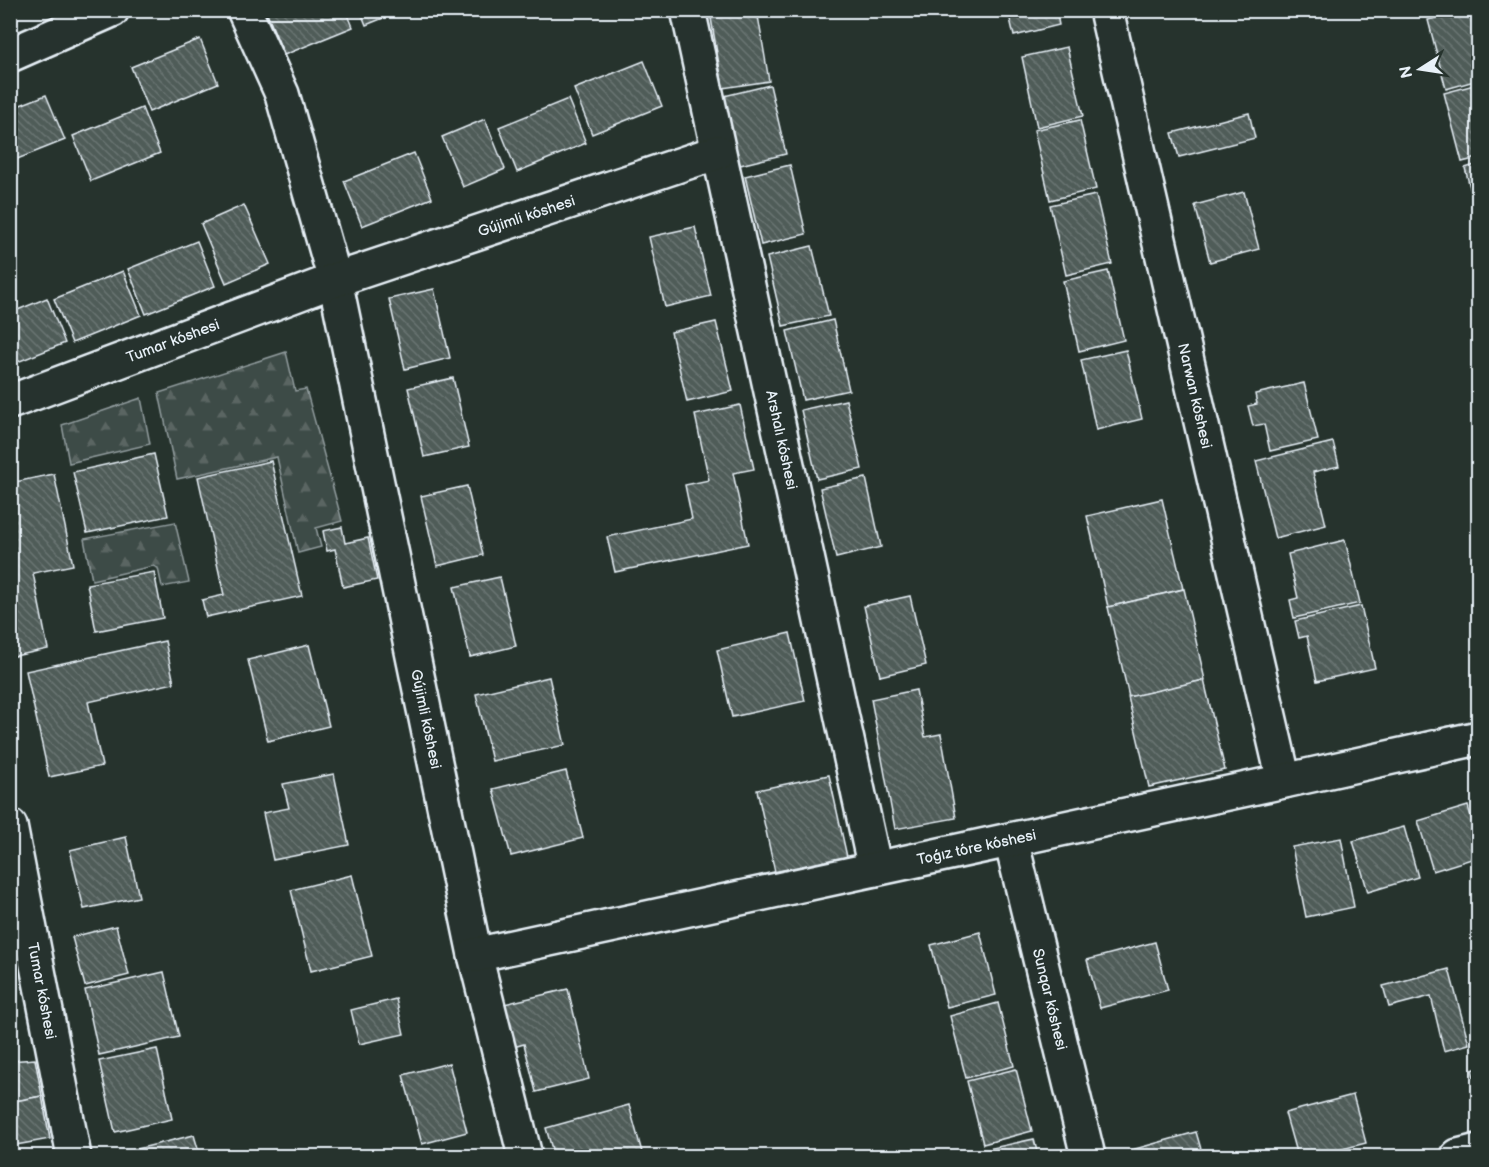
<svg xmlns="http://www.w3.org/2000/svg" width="1489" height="1167" font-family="'Balsamiq Sans',sans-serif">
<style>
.forest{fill:url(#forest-firs);stroke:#939ea0;stroke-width:1.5}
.building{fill:url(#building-back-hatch);stroke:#e8f1f8;stroke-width:1.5}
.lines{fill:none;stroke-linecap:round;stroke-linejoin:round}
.minor-casing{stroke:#e8f1f8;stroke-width:38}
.minor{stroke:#26332d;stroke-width:33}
.labels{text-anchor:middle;stroke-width:4.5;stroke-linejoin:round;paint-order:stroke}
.street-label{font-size:15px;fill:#e8f1f8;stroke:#26332d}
</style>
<defs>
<pattern id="forest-firs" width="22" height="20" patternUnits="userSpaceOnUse" patternTransform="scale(1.5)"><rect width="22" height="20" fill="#3e4b47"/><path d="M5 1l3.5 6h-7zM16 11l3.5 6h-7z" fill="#5a6562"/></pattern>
<pattern id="building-back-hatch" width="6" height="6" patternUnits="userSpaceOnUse" patternTransform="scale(1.5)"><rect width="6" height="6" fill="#505c59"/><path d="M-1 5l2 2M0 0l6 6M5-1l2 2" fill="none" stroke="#697472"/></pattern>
</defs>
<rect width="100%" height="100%" fill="#26332d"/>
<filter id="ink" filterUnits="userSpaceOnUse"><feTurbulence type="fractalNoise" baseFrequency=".0167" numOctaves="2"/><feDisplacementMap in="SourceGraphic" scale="12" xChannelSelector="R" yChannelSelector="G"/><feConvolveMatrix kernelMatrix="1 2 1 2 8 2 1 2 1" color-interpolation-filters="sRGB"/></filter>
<g filter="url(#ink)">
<!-- forest -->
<g class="forest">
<path d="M286,352L295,391L306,389L342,521L316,528L321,547L298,553L277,457L177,479L159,393Z"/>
<path d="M141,398L150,444L69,463L62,425Z"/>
<path d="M175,522L189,582L162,587L158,568L153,566L92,580L84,539Z"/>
</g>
<!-- building -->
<g class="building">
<path d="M346,10L353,27L284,55L266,11Z"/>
<path d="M360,10H403L366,25Z"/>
<path d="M757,10L769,81L723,88L711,18Z"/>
<path d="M1008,10H1056L1059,25L1014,36Z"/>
<path d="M1465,10H1474L1478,29V80L1446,89L1428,20Z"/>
<path d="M200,39L218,83L149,112L131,67Z"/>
<path d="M1067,47L1083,116L1037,127L1022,57Z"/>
<path d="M644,61L662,106L592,134L574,89Z"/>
<path d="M1478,84V158L1462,162L1444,93Z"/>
<path d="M770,85L786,154L740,165L724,96Z"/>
<path d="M46,95L65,140L10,162V109Z"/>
<path d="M568,99L586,143L517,172L499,127Z"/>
<path d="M142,108L160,153L91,181L73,136Z"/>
<path d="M1249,113L1255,138L1179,157L1172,133Z"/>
<path d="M485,119L505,169L463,187L442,137Z"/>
<path d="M1080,120L1096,189L1050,200L1034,130Z"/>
<path d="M414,153L432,198L362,226L344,181Z"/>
<path d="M1478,164V218L1465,168Z"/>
<path d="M790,165L806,234L761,245L745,176Z"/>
<path d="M1244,192L1259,249L1210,262L1195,205Z"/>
<path d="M1096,195L1112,264L1066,275L1050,205Z"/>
<path d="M244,205L270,264L226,283L201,224Z"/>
<path d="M695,227L711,296L665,307L649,237Z"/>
<path d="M197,241L215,286L146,314L128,269Z"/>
<path d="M812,246L829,316L783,326L767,257Z"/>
<path d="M123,271L141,315L72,343L54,299Z"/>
<path d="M1108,271L1124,340L1079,351L1063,281Z"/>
<path d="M434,289L450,358L405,369L389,299Z"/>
<path d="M47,298L65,343L10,365V313Z"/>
<path d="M833,320L849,390L803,400L787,331Z"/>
<path d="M716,322L733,391L687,402L671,332Z"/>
<path d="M1126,350L1142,419L1096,430L1081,360Z"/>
<path d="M453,378L469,447L424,457L408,388Z"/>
<path d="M1304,383L1318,440L1270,451L1264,424L1253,426L1248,406L1257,404L1255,394Z"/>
<path d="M846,400L862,469L817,479L801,410Z"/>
<path d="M740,405L754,469L733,473L748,544L615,572L607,537L692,519L685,485L709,480L695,415Z"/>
<path d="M1333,442L1339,466L1313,472L1326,525L1275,538L1256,461Z"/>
<path d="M154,454L168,516L87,533L73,472Z"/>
<path d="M271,461L302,596L206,617L202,600L224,595L198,477Z"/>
<path d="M54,474L73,565L33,573L48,649L10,657V483Z"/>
<path d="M866,478L881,547L836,558L820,488Z"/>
<path d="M467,486L483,555L437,566L421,496Z"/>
<path d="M1162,499L1183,589L1108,607L1087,516Z"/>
<path d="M342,527L345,543L368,538L377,580L343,587L335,549L327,551L323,531Z"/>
<path d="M1345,540L1360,603L1294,618L1290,600L1298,598L1288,554Z"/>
<path d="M154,572L163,618L96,631L87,584Z"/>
<path d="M500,577L516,646L470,657L454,587Z"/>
<path d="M1184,589L1205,680L1129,697L1108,607Z"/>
<path d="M910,596L926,665L880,676L864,606Z"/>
<path d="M1361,606L1375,668L1317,681L1307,636L1299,638L1295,621Z"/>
<path d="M790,633L805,701L732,717L717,650Z"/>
<path d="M165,641L174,683L88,702L102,766L49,777L26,671Z"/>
<path d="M309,645L329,726L268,741L248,660Z"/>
<path d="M549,677L565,745L492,761L476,694Z"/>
<path d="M1204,680L1225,770L1149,787L1128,697Z"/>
<path d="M916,690L925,737L941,734L956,818L895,829L871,699Z"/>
<path d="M566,771L583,838L511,856L493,789Z"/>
<path d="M334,774L349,845L273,860L263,813L289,808L283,784Z"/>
<path d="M829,775L847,857L775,872L757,790Z"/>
<path d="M1468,806L1478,841V857L1433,871L1418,821Z"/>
<path d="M1404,827L1418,877L1368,892L1353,841Z"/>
<path d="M126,837L139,897L84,909L70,850Z"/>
<path d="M1341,838L1354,907L1306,917L1292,847Z"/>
<path d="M352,875L372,956L311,971L291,890Z"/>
<path d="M116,926L129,975L85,986L72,937Z"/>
<path d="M980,932L996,995L947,1007L931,945Z"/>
<path d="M1155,942L1168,990L1100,1008L1087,960Z"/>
<path d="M1449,969L1469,1044L1444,1051L1431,996L1389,1007L1383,986Z"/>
<path d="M164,972L179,1037L99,1055L85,990Z"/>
<path d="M568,989L589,1079L536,1092L524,1044L510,1048L500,1005Z"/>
<path d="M396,999L404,1034L359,1044L351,1010Z"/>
<path d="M998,1003L1014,1066L966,1078L950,1016Z"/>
<path d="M157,1049L172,1119L115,1132L99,1061Z"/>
<path d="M35,1059L42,1096L10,1102V1061Z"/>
<path d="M449,1063L467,1132L422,1144L403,1075Z"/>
<path d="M1478,1068V1093L1472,1070Z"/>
<path d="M1016,1069L1032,1131L983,1144L967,1081Z"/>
<path d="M1353,1095L1366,1143L1315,1156H1297L1285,1113Z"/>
<path d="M42,1096L50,1139L10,1146V1102Z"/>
<path d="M629,1105L643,1156H554L546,1128Z"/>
<path d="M1196,1132L1203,1156H1130L1128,1151Z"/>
<path d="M194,1135L200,1156H135L133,1150Z"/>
<path d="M1034,1139L1038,1156H984L983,1150Z"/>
</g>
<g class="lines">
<!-- minor casing -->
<g class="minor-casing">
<g id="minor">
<path id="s1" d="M244,10L282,94L335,280L475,955L525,1156"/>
<path id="s2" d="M688,10L875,869"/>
<path id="s3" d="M1106,10L1284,781"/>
<path d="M10,55L112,10"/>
<path id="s4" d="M10,402L335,280L718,152"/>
<path id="s5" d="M10,826L74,1156"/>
<path id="s6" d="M1011,840L1088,1156"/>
<path id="s7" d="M475,955L1284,781L1478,738"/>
<path d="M1458,1156L1478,1151"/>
</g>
</g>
<!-- minor -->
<use href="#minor" class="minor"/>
</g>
</g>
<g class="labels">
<!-- street labels -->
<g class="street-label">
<text dy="5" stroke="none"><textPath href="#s4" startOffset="549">Gújimli kóshesi</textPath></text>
<text dy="5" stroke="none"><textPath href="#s4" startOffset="174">Tumar kóshesi</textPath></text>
<text dy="5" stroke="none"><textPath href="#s3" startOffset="396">Narwan kóshesi</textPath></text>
<text dy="5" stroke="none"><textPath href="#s2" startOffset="440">Arshalı kóshesi</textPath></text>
<text dy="5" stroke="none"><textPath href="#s1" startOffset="734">Gújimli kóshesi</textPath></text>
<text dy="5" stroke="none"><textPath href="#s7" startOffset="513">Toǵız tóre kóshesi</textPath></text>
<text dy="5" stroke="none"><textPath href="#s5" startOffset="168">Tumar kóshesi</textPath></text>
<text dy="5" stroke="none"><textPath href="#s6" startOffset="164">Sunqar kóshesi</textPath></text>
</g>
</g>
<!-- margin -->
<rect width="1489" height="1167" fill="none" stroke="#26332d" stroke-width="36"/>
<rect x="18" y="18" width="1453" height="1131" fill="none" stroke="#e8f1f8" stroke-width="2" filter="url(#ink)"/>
<!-- north arrow -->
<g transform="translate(1420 69) rotate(258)" stroke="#26332d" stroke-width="4.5" paint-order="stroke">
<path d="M0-4.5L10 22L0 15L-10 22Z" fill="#e8f1f8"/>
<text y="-9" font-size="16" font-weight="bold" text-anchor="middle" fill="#e8f1f8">N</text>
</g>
</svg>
